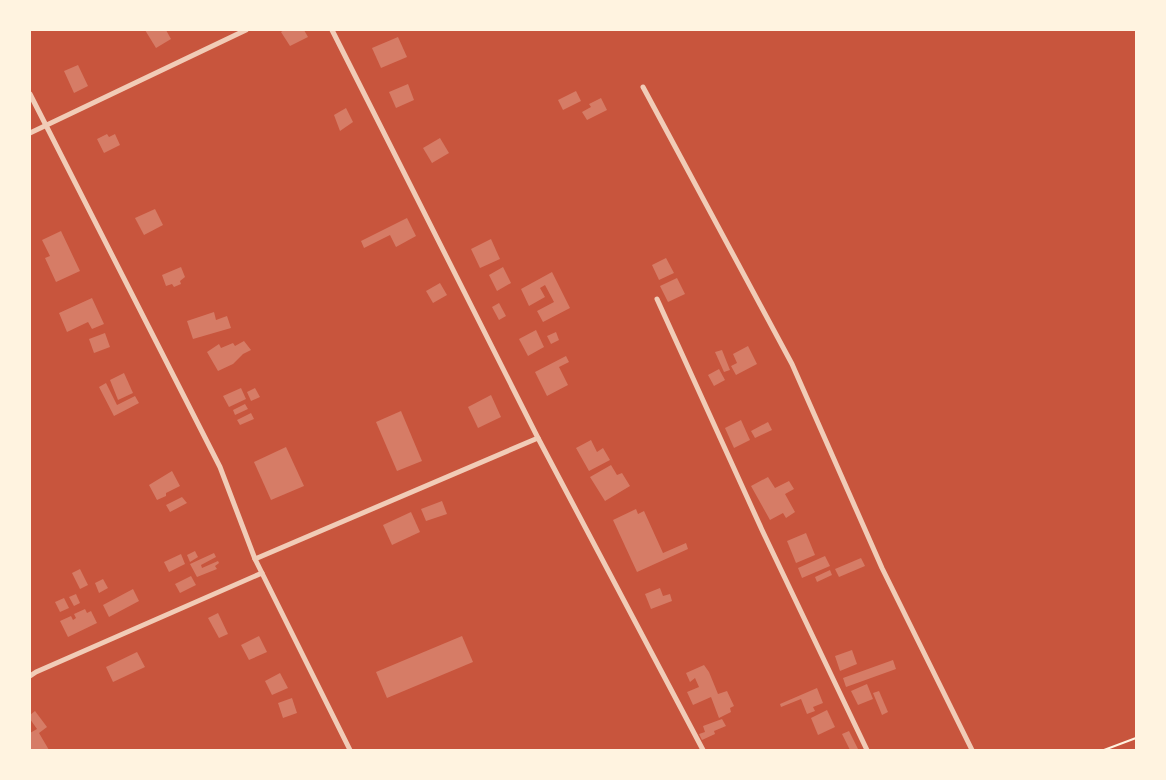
<svg xmlns="http://www.w3.org/2000/svg" width="1166" height="780" font-family="Arial,sans-serif">
<style>
.building{fill:#d67c66}
.lines{fill:none;stroke-linecap:round;stroke-linejoin:round}
.path{stroke:#fff3e0;stroke-width:2}
.minor{stroke:#f1ccb7;stroke-width:5}
</style>
<rect width="100%" height="100%" fill="#c8553d"/>
<!-- building -->
<g class="building">
<path d="M145,30H166L171,39L156,48Z"/>
<path d="M284,30H304L308,37L290,46L281,32Z"/>
<path d="M398,37L407,57L381,68L372,48Z"/>
<path d="M78,65L88,86L74,93L64,71Z"/>
<path d="M408,84L414,100L396,108L389,92Z"/>
<path d="M576,91L581,101L563,110L558,100Z"/>
<path d="M601,98L607,110L587,120L582,112L591,107L589,104Z"/>
<path d="M346,108L353,122L340,131L334,115Z"/>
<path d="M107,134L109,137L115,134L120,145L104,153L97,139Z"/>
<path d="M440,138L449,153L432,163L423,148Z"/>
<path d="M155,209L163,225L144,235L135,218Z"/>
<path d="M407,218L416,236L396,247L390,235L364,248L361,241Z"/>
<path d="M61,231L80,271L56,282L45,258L50,256L42,240Z"/>
<path d="M491,239L500,259L480,268L471,249Z"/>
<path d="M666,258L674,273L659,280L652,265Z"/>
<path d="M181,267L185,277L180,281L181,284L174,287L172,284L166,286L162,275Z"/>
<path d="M503,267L511,283L497,291L489,275Z"/>
<path d="M552,272L570,308L543,322L537,311L554,302L545,285L540,288L545,297L529,306L521,289Z"/>
<path d="M677,278L685,294L668,302L660,286Z"/>
<path d="M440,283L447,295L433,303L426,291Z"/>
<path d="M92,298L104,324L92,329L88,322L67,332L59,313Z"/>
<path d="M499,303L506,316L499,320L492,307Z"/>
<path d="M214,312L216,320L227,316L231,328L193,339L187,321Z"/>
<path d="M536,330L544,347L528,356L519,339Z"/>
<path d="M556,332L559,340L551,344L547,336Z"/>
<path d="M105,333L110,347L94,353L89,339Z"/>
<path d="M244,341L251,350L243,354L233,364L218,371L207,352L219,344L221,348L233,343L235,346Z"/>
<path d="M748,346L757,364L736,375L731,366L737,363L733,354Z"/>
<path d="M722,350L730,370L724,372L715,352Z"/>
<path d="M566,356L569,362L559,367L568,385L547,396L535,372Z"/>
<path d="M719,369L725,380L714,386L708,375Z"/>
<path d="M124,373L133,393L118,400L110,380Z"/>
<path d="M106,383L117,405L135,396L139,403L114,416L99,387Z"/>
<path d="M241,388L246,399L229,407L223,396Z"/>
<path d="M255,388L260,397L251,401L247,392Z"/>
<path d="M491,395L501,417L478,428L468,407Z"/>
<path d="M245,404L248,409L235,415L233,410Z"/>
<path d="M401,411L422,461L397,471L376,422Z"/>
<path d="M251,413L254,419L240,425L237,420Z"/>
<path d="M741,420L750,440L734,448L725,428Z"/>
<path d="M768,422L772,430L755,438L751,431Z"/>
<path d="M591,440L597,452L603,448L610,460L589,471L576,448Z"/>
<path d="M286,447L304,486L271,500L254,462Z"/>
<path d="M611,465L617,475L622,473L630,486L605,501L590,477Z"/>
<path d="M172,471L180,486L166,493V496L157,500L149,485Z"/>
<path d="M768,477L775,488L789,481L794,489L785,494L795,512L786,518L783,513L770,520L751,486Z"/>
<path d="M182,497L187,503L170,512L166,505Z"/>
<path d="M442,501L447,514L426,521L421,509Z"/>
<path d="M636,509L638,514L644,511L663,553L686,543L688,549L637,572L613,520Z"/>
<path d="M411,512L420,532L392,545L383,525Z"/>
<path d="M806,533L815,555L796,563L787,541Z"/>
<path d="M195,551L198,557L190,562L187,555Z"/>
<path d="M214,553L216,557L201,565L202,568L218,561L219,563L215,566L217,569L197,577L190,564Z"/>
<path d="M181,554L185,564L169,572L164,562Z"/>
<path d="M825,556L830,566L802,578L798,568Z"/>
<path d="M861,558L865,566L839,577L835,569Z"/>
<path d="M80,569L88,585L80,589L72,573Z"/>
<path d="M830,570L832,575L817,582L815,577Z"/>
<path d="M191,576L196,585L180,593L175,584Z"/>
<path d="M103,579L108,588L99,593L95,583Z"/>
<path d="M660,588L663,596L670,594L672,601L651,609L645,594Z"/>
<path d="M133,589L139,601L109,617L103,605Z"/>
<path d="M76,594L80,603L74,606L69,597Z"/>
<path d="M64,598L69,608L60,612L55,602Z"/>
<path d="M85,609L87,613L91,611L97,623L68,637L60,621L71,616L73,620L76,618L74,614Z"/>
<path d="M218,613L228,634L219,638L208,618Z"/>
<path d="M259,636L267,652L249,660L241,645Z"/>
<path d="M462,636L473,662L387,698L376,672Z"/>
<path d="M852,650L857,664L840,671L835,656Z"/>
<path d="M137,652L145,667L113,682L106,667Z"/>
<path d="M893,660L896,669L846,687L843,678Z"/>
<path d="M704,665L709,672L718,694L727,691L734,706L730,708L731,712L719,718L711,697L693,705L687,692L699,687L695,678L690,682L686,673Z"/>
<path d="M280,673L288,688L272,695L265,681Z"/>
<path d="M867,684L873,699L858,705L851,691Z"/>
<path d="M817,688L823,703L813,707L815,711L807,714L801,699L781,707L780,704Z"/>
<path d="M879,691L888,712L882,715L873,693Z"/>
<path d="M292,698L297,713L283,718L278,703Z"/>
<path d="M827,710L835,727L818,735L811,718Z"/>
<path d="M35,711L47,727L39,733L49,750H30V733L37,729L30,719V715Z"/>
<path d="M722,719L726,726L714,731L715,734L702,740L699,734L705,732L703,726Z"/>
<path d="M849,731L858,749L855,750H850L842,734Z"/>
</g>
<g class="lines">
<!-- path -->
<path class="path" d="M1104,750L1136,738"/>
<!-- minor -->
<g class="minor">
<path d="M332,30L538,438L703,750"/>
<path d="M643,87L792,364L882,568L972,750"/>
<path d="M30,94L220,467L255,559L350,750"/>
<path d="M30,133L246,30"/>
<path d="M657,299L762,530L867,750"/>
<path d="M255,559L538,438"/>
<path d="M30,676L36,672L262,573"/>
</g>
</g>
<!-- border -->
<rect width="1166" height="780" fill="none" stroke="#fff3e0" stroke-width="62"/>
</svg>
